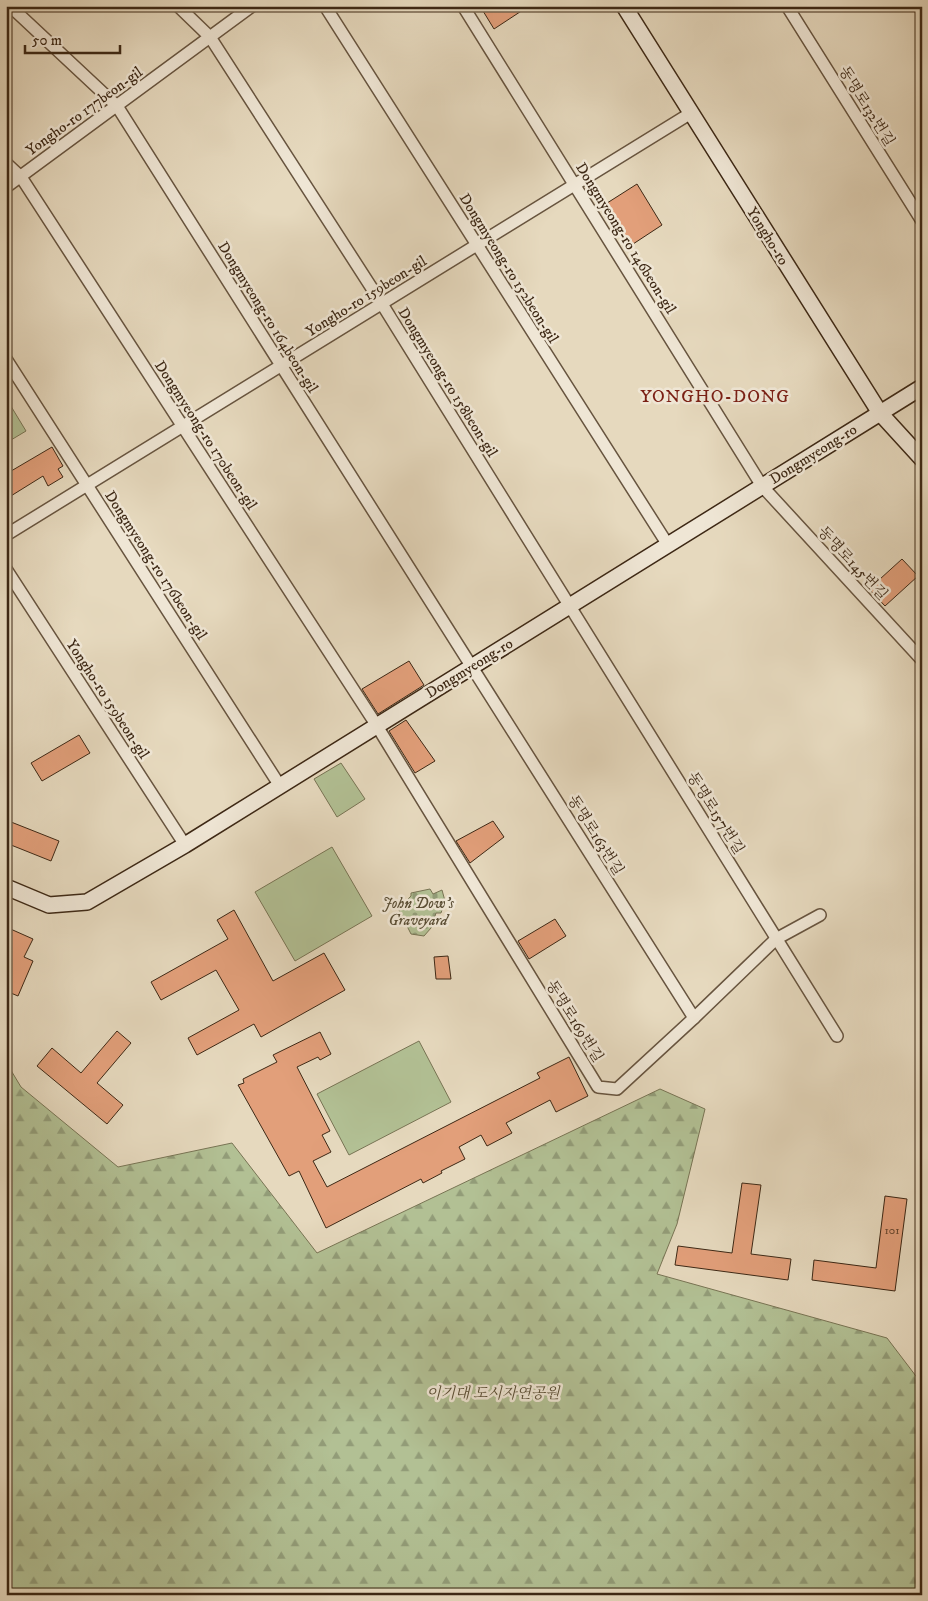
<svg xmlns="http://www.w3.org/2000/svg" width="928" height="1601" font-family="'IM FELL DW Pica','Noto Serif KR',serif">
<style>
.green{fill:#b2c094;stroke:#787454}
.forest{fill:url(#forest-firs);stroke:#787454}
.cemetery{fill:url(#cemetery-stones);stroke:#787454}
.building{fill:#e29f7a;stroke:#3d2815}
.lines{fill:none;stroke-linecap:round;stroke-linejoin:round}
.street-casing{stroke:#67543f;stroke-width:14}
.secondary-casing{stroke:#3d2815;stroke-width:18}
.street{stroke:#efe6d5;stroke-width:11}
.secondary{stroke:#efe6d5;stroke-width:15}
.labels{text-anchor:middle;stroke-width:5;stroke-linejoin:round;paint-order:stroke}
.number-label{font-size:12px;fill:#66462e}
.street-label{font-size:15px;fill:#3d2815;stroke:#efe6d5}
.park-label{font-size:15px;font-style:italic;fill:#5a4e35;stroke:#efe6d5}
.quarter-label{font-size:18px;letter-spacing:1px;fill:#7a1f14;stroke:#efe6d5}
</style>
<defs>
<pattern id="forest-firs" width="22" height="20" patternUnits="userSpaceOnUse" patternTransform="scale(1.25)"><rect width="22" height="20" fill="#b2c094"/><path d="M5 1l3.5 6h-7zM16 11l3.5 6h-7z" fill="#929c78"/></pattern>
<pattern id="cemetery-stones" width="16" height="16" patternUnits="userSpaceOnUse" patternTransform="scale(1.25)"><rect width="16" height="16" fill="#b2c094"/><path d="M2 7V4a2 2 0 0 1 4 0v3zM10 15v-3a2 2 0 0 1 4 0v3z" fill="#929c78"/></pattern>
</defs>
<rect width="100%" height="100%" fill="#e6d9be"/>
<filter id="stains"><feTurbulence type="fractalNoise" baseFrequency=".004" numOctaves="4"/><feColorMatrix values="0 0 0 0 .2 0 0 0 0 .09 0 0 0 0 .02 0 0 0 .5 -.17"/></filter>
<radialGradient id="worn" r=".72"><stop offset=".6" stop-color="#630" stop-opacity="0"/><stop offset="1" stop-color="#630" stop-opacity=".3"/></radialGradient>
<!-- green -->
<g class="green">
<path d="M6,398L26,431L6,443Z"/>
<path d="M341,763L365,799L337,817L314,779Z"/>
<path d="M332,847L372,916L295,961L255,892Z"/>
<path d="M419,1041L451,1102L349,1155L317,1094Z"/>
</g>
<!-- forest -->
<path class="forest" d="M6,1062L21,1087L118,1167L232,1143L317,1253L660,1089L705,1109L677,1224L657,1274L887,1338L922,1384V1595H6Z"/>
<!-- cemetery -->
<path class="cemetery" d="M430,889L433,894L442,890L445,901L441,913H436L431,928L424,936L411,934L396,904L404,903L411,896V893Z"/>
<!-- building -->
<g class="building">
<path d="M480,6H529L494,29Z"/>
<path d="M637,184L662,225L630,246L604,205Z"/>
<path d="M52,447L63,466L58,469L63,477L48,486L43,476L6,499V474Z"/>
<path d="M902,559L918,576L885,606L869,589Z"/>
<path d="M409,661L424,685L378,714L362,689Z"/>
<path d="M406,720L435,761L415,773L389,731Z"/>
<path d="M79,735L90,753L42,781L31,763Z"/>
<path d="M6,820L59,841L51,861L6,843Z"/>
<path d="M493,821L504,837L470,863L456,841Z"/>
<path d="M234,910L273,981L324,953L345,990L261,1037L254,1024L197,1055L188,1038L239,1010L216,970L161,1000L151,982L228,939L217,920Z"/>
<path d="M555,919L566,936L529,959L518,941Z"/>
<path d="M6,927L33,939L24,957L33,961L18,996L6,991V964L11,953L6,951Z"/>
<path d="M448,956L451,979H436L434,957Z"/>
<path d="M117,1031L131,1043L97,1083L123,1105L107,1124L37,1066L52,1048L81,1073Z"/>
<path d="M320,1032L331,1054L320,1060L318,1057L297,1067L330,1131L322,1135L331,1152L313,1161L327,1187L540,1078L537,1073L569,1057L588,1096L556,1112L550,1100L506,1123L512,1133L487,1146L481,1135L459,1147L465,1159L441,1171L442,1173L423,1183L421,1179L326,1228L299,1171L289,1176L238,1085L244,1083L243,1079L277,1062L273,1055Z"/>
<path d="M742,1183L761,1185L751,1254L791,1259L788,1280L675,1265L678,1246L732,1253Z"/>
<path d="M885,1196L907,1199L895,1291L812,1280L814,1260L876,1268Z"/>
</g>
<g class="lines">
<!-- street casing -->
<g class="street-casing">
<g id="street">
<path d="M10,6L117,106L694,1018"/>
<path d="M178,6L210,37L382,304L837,1036"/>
<path d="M325,6L668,545"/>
<path d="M463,6L762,486L922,660"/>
<path d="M787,6L922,221"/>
<path d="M6,163L21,177L377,726L598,1087L617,1089L694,1018L776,939L820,915"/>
<path d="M6,187L252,6"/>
<path d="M6,359L280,786"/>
<path d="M6,535L691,113"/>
<path d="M6,569L185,845"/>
</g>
</g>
<!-- secondary casing -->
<g class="secondary-casing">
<g id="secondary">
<path d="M624,6L880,413L922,459"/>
<path d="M6,887L49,905L87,902L185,845L922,387"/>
</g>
</g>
<!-- street -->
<use href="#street" class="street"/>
<!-- secondary -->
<use href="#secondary" class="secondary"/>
</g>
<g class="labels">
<!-- number labels -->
<g class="number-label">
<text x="892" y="1234">101</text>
</g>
<!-- street labels -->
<g class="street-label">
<text transform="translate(867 106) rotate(58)" y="5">동명로132번길</text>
<text transform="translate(84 111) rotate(-36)" y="5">Yongho-ro 177beon-gil</text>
<text transform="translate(768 236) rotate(58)" y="5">Yongho-ro</text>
<text transform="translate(626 238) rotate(58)" y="5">Dongmyeong-ro 146beon-gil</text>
<text transform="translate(509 268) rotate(58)" y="5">Dongmyeong-ro 152beon-gil</text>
<text transform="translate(366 296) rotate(-32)" y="5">Yongho-ro 159beon-gil</text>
<text transform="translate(268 317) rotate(58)" y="5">Dongmyeong-ro 164beon-gil</text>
<text transform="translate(448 382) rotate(58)" y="5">Dongmyeong-ro 158beon-gil</text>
<text transform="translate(206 435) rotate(57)" y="5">Dongmyeong-ro 170beon-gil</text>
<text transform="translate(813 454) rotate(-32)" y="5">Dongmyeong-ro</text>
<text transform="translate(853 563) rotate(47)" y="5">동명로145번길</text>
<text transform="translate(156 565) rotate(57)" y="5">Dongmyeong-ro 176beon-gil</text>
<text transform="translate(469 668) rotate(-32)" y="5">Dongmyeong-ro</text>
<text transform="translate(108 699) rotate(57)" y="5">Yongho-ro 159beon-gil</text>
<text transform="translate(716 813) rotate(58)" y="5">동명로157번길</text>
<text transform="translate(596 835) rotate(58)" y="5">동명로163번길</text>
<text transform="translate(575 1021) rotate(58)" y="5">동명로169번길</text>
</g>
<!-- park labels -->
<g class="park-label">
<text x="418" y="908">John Dow's<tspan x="418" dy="17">Graveyard</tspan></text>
<text x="493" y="1398">이기대 도시자연공원</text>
</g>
<!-- quarter labels -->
<g class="quarter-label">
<text x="715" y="402">YONGHO-DONG</text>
</g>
</g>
<!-- margin -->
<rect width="928" height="1601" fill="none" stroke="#e6d9be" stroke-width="25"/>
<rect x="8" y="8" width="913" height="1586" fill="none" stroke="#3d2815" stroke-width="2.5"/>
<rect x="12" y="12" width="903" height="1576" fill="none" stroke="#3d2815"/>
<!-- scale -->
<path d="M25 45v8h95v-8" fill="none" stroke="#3d2815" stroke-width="2.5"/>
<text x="32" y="45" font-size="15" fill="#3d2815" stroke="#efe6d5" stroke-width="4" paint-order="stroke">50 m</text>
<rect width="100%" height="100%" filter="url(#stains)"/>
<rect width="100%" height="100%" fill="url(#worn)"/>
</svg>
